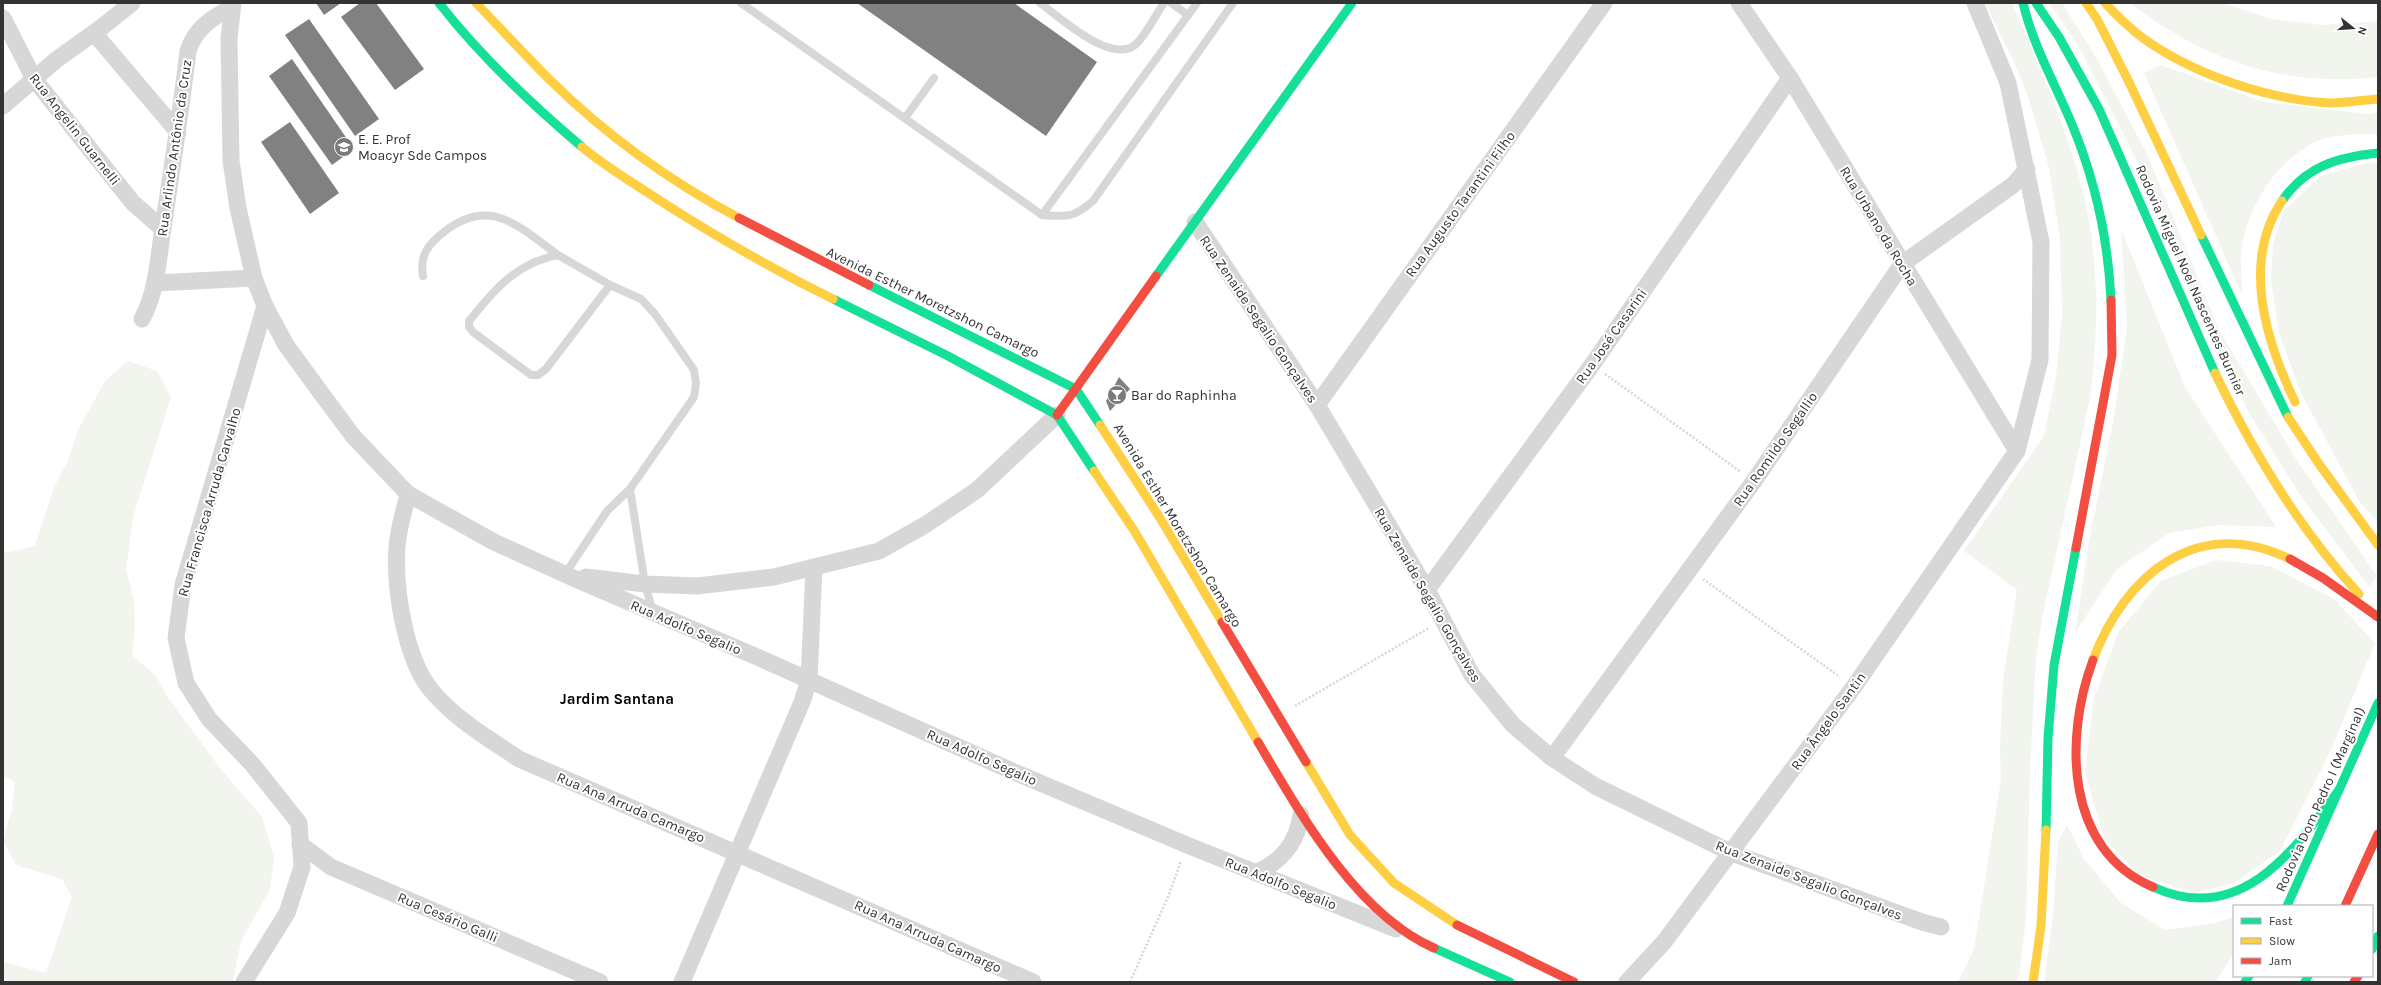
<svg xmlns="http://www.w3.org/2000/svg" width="2381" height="985" font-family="Karla,sans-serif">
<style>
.green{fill:#f1f5ed}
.building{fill:#818181}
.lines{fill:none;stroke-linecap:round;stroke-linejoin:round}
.path{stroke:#d6d6d6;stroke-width:2.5;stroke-dasharray:2 2;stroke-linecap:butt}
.lane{stroke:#d7d7d7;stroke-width:8}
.street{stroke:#d7d7d7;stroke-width:17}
.fast{stroke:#16e098;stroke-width:9}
.slow{stroke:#ffcf43;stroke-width:9}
.jam{stroke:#f24e42;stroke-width:9}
.labels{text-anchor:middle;stroke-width:4;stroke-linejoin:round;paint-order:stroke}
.street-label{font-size:14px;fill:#333;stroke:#fff}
.poi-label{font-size:14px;fill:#333;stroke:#fff;text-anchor:start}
.neighbourhood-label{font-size:15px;font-weight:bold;fill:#000;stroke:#fff}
</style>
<rect width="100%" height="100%" fill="#fff"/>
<!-- green -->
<g class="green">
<path d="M1985,3H2012C2036,58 2061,115 2078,173C2099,246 2100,323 2090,398L2042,619L2036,657L2030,770L2026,920L2018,982H1958L1974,949L2001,780L2000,747L2003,680L2017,590L1964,551L2044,436L2056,376L2062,314L2060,240L2049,168L2028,96L2014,62Z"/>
<path d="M2049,3H2062L2097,59L2148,156L2219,330L2296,459L2377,576L2369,586L2302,498L2249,413L2194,301L2141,169L2078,45Z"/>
<path d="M2130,3H2223L2271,19L2321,25L2378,21V77C2284,88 2204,60 2130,3Z"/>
<path d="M2161,65L2264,102L2367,114L2378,112V134C2363,133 2328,135 2315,142C2274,163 2247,208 2241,252C2240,266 2242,281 2242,295L2144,73Z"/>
<path d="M2370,162L2378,164V522L2359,501L2300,391L2279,333L2271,280L2273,244L2284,210L2321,176Z"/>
<path d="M2121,229L2185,387L2276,527L2219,525L2169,533L2117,569L2075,633L2090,536L2113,423L2127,328Z"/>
<path d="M128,361L157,371L171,397L133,517L126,570L134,600L135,628L132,655L156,676L168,698L223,772L262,817L274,857L270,890L241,941L233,982H3V962L46,973L72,897L62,879L16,865L3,841L12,809L15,782L3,776V553L35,546L54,487L67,463L79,428L105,381Z"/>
<path d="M2216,560L2270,566L2334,599L2375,643L2331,750L2280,851L2234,883L2195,893L2139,875L2104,838L2085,772L2094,698L2119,631L2161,581Z"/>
<path d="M2067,825L2084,859L2121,903L2165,930L2215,923L2234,917V952L2216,982H2044L2053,915L2058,842Z"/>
</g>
<!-- building -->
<g class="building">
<path d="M316,3H341L324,15Z"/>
<path d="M360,3H376L424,69L395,90L341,17Z"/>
<path d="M857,3H1014L1097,62L1046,136Z"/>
<path d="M309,19L379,119L355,136L285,35Z"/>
<path d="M292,59L354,149L332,165L269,76Z"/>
<path d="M290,122L339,193L310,214L261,142Z"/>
<path d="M1119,377L1130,389L1110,411L1106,401Z"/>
</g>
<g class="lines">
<!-- path -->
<g class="path">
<path d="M1605,374L1741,472"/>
<path d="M1703,579L1840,677"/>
<path d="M1295,706L1429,628"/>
<path d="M1130,982L1168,897L1181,861"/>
</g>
<!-- lane -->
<g class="lane">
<path d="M741,3L1042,215C1068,217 1073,218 1093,201L1233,3"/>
<path d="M1040,3C1060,17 1112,66 1136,44C1146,35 1156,14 1164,3"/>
<path d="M1171,3L1188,15"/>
<path d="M905,118L934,78"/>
<path d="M1042,215L1197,3"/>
<path d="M423,276C420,259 425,248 439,236C487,194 516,224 558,255"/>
<path d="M630,489L645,584L653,612"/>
<path d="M565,574L607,511L630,489L694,397L696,383L694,370L655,314L641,299L610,285L558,255C516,263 494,290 469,321V327L473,332L531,375H538L546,369L610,285"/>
</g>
<!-- street -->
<g class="street">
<path d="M233,3L229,39L231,161L238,208L254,278L265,306L286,345L321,393L353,436L408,494L494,542L580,581L755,656L1012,771L1187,845L1396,929"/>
<path d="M1739,3L1790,78L2017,451"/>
<path d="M3,18L34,79L133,203L163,229"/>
<path d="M94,33L178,132"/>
<path d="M3,106L56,60L102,27L132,3"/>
<path d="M1195,222L1317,405L1427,590L1472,675L1513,725L1552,758L1595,786L1732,853L1922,922L1941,927"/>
<path d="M155,283L254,278"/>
<path d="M142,319C157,291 158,260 163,228C172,169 181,110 188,51C195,29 211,18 231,8"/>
<path d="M1317,405L1604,3"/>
<path d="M408,494C404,511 398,530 397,547C394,588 405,658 431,690C455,719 488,738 519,759L1033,982"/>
<path d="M586,577L645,584L697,586L774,577L879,551L925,525L977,490L1057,415"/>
<path d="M1427,590L1592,365L1790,78"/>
<path d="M1552,758L1754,481L1902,264L2013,185L2027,169"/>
<path d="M300,844L331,867L600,982"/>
<path d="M1256,873C1282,861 1297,843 1301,815"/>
<path d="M244,982L287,913L302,867L299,823L252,764L209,719L186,683L176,638L183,585L265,306"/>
<path d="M682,982L802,702L809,680L814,567"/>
<path d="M1627,982L1664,942L1853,688L2017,451L2040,360L2041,242L2008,83L1975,3"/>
</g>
<!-- fast -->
<g class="fast">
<path d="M439,3C481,57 530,103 582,147"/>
<path d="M2023,3C2033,45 2054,82 2071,122C2095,179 2108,237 2111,300"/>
<path d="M2036,3L2059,37L2099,109L2215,373"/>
<path d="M2282,201C2306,166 2338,157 2378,153"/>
<path d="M2201,235L2288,417"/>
<path d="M1156,276L1352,3"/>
<path d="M869,285L1076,389L1100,425"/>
<path d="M833,299L948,356L1057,415L1094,471"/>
<path d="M2046,830L2048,738L2054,665L2076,548"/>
<path d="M2153,887C2240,927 2293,852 2339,790"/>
<path d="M2287,906L2378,703"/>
<path d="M1434,948L1510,982"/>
<path d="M2372,949L2378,936"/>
<path d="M2245,982L2249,976"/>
<path d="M2305,982L2308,976"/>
</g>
<!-- slow -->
<g class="slow">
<path d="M476,3C501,29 525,55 550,80C605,134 671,182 739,218"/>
<path d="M2086,3L2097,19L2129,82L2201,235"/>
<path d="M2105,3C2119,18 2133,32 2150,43C2199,76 2271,100 2330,103C2346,103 2362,100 2378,99"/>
<path d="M582,147C607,168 635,184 662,202C717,237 774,270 833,299"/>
<path d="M2282,201C2241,262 2266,341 2295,402"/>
<path d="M2215,373C2253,452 2300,530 2359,594"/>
<path d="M2288,417L2319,464L2378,545"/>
<path d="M1100,425L1160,518L1222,622"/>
<path d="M1094,471L1135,532L1258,742"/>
<path d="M2093,660C2125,574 2198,514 2290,559"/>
<path d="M1306,762L1350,835L1394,883L1457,925"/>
<path d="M2033,982L2041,926L2046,830"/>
</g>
<!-- jam -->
<g class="jam">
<path d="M739,218L869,285"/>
<path d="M1057,415L1156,276"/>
<path d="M2076,548L2112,355L2111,300"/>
<path d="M2290,559L2323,578L2378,617"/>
<path d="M1222,622L1306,762"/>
<path d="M2093,660C2064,738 2065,850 2153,887"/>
<path d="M1258,742C1300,813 1356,914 1434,948"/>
<path d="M2345,906L2378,834"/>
<path d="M1457,925L1574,982"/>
<path d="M2354,982L2358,976"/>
</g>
</g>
<!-- icons -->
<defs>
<g id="school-disc" transform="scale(1)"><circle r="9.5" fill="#7a7a7a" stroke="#fff"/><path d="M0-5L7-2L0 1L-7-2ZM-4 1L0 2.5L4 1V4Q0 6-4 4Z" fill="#fff"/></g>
<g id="bar-disc" transform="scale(1)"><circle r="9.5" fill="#7a7a7a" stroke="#fff"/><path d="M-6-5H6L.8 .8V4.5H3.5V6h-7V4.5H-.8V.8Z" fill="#fff"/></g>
</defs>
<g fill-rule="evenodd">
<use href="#school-disc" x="344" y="147"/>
<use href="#bar-disc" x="1117" y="395"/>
</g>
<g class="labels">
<!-- street labels -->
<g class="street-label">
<text transform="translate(75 129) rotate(52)" y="5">Rua Angelin Guarnelli</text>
<text transform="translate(174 148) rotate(-82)" y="5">Rua Arlindo Antônio da Cruz</text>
<text transform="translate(1460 204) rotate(-54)" y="5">Rua Augusto Tarantini Filho</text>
<text transform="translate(1879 226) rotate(59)" y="5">Rua Urbano da Rocha</text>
<text transform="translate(2191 280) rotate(66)" y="5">Rodovia Miguel Noel Nascentes Burnier</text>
<text transform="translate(933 302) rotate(26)" y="5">Avenida Esther Moretzshon Camargo</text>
<text transform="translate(1259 319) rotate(56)" y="5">Rua Zenaide Segalio Gonçalves</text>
<text transform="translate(1611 336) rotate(-55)" y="5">Rua José Casarini</text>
<text transform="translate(1775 449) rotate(-55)" y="5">Rua Romildo Segallio</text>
<text transform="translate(209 502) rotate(-74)" y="5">Rua Francisca Arruda Carvalho</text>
<text transform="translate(1178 525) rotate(59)" y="5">Avenida Esther Moretzshon Camargo</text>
<text transform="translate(1428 595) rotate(60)" y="5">Rua Zenaide Segalio Gonçalves</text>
<text transform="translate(686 627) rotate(23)" y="5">Rua Adolfo Segalio</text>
<text transform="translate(1828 721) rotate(-54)" y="5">Rua Ângelo Santin</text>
<text transform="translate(982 757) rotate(24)" y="5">Rua Adolfo Segalio</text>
<text transform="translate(2320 799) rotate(-66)" y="5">Rodovia Dom Pedro I (Marginal)</text>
<text transform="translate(631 807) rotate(23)" y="5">Rua Ana Arruda Camargo</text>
<text transform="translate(1809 880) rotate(21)" y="5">Rua Zenaide Segalio Gonçalves</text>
<text transform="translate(1281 883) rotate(22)" y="5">Rua Adolfo Segalio</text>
<text transform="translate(448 917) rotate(23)" y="5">Rua Cesário Galli</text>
<text transform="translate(928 936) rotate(24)" y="5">Rua Ana Arruda Camargo</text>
</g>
<!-- poi labels -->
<g class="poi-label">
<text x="358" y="144">E. E. Prof<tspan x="358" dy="16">Moacyr Sde Campos</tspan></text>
<text x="1131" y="400">Bar do Raphinha</text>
</g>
<!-- neighbourhood labels -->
<g class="neighbourhood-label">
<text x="617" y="704">Jardim Santana</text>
</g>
</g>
<!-- border -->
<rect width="2381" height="985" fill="none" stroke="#333333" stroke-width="8"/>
<!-- legend -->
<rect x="2233" y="905" width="140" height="72" fill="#ffffff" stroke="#adadad"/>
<rect x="2241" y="918" width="20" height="6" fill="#16e098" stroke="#adadad"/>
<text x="2269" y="925" font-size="12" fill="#333333">Fast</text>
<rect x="2241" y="938" width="20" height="6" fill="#ffcf43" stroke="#adadad"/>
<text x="2269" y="945" font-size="12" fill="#333333">Slow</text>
<rect x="2241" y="958" width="20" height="6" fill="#f24e42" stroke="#adadad"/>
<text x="2269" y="965" font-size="12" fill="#333333">Jam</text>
<!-- north arrow -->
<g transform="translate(2353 28) rotate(107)" stroke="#ffffff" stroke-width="3" paint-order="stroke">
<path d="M0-3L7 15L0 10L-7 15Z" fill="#333333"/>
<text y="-6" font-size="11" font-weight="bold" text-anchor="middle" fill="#333333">N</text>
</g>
</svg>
